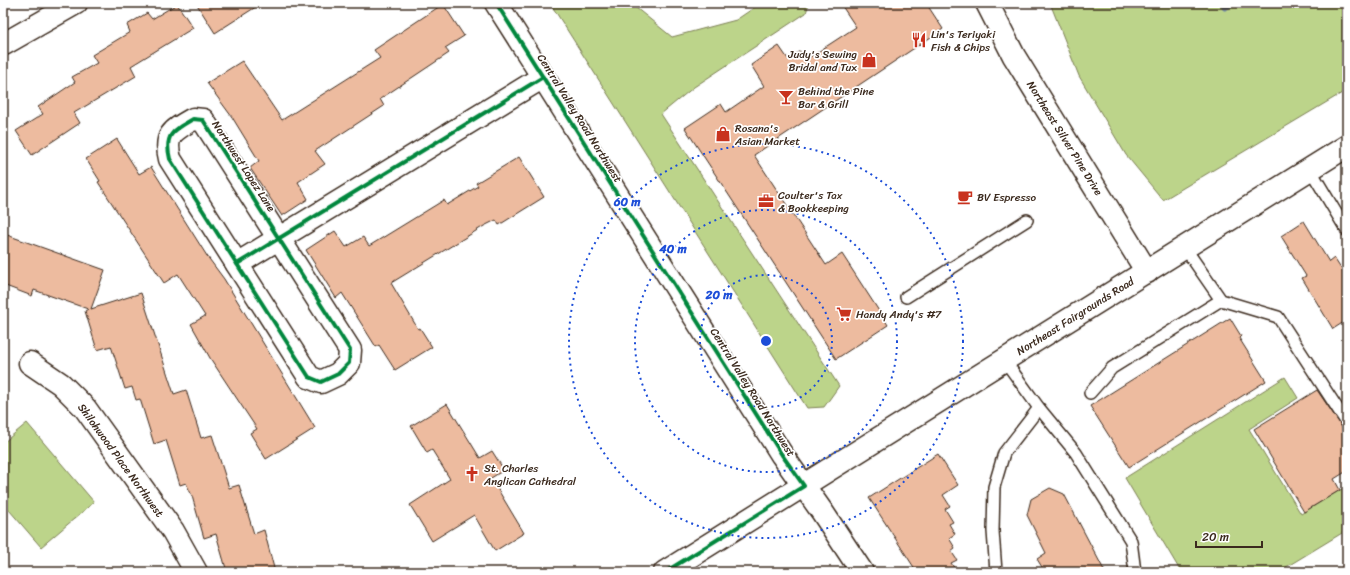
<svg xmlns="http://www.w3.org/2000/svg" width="1350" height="575" font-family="Sriracha,sans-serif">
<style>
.green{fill:#bcd48a;stroke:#7c7f54}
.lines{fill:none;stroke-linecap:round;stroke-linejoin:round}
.stream{stroke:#778fa4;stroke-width:7}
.building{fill:#edbb9f;stroke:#3b2a1e}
.service-casing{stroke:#3b2a1e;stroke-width:14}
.minor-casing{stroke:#3b2a1e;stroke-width:25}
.secondary-casing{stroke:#3b2a1e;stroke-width:25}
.service{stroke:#fff;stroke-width:11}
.minor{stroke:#fff;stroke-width:22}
.secondary{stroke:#fff;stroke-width:22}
.cycleway-casing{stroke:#fff;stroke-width:6}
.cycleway{stroke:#00873e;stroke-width:4}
.ring{fill:none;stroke:#1d4ed8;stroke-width:2;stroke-dasharray:2 4}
.labels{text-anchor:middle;stroke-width:3.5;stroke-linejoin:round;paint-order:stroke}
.poi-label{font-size:11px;fill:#3b2a1e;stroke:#fff;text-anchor:start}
.street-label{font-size:11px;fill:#3b2a1e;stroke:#fff}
.centre{fill:#1d4ed8;stroke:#fff;stroke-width:2}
.ring-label{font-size:12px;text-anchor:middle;font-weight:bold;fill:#1d4ed8;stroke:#fff;stroke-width:3.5;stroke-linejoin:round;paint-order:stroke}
</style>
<rect width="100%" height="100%" fill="#fff"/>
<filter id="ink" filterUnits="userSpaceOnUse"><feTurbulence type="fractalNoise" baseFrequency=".025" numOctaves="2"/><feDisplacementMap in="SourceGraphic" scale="8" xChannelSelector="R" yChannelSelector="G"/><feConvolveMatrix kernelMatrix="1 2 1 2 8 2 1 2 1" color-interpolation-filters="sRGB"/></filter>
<g filter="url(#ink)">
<!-- green -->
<g class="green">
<path d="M550,3H630L672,37L736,20L761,3H809L806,13L694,87L661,114L839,386L824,407L807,408Z"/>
<path d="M1050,3H1347V90L1163,200L1126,155L1079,76Z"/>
<path d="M1285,377L1298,398L1249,429L1301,514L1347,486V530L1278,572H1181L1125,478Z"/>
<path d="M27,423L94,502L41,547L3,503V443Z"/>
</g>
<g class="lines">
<!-- stream -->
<path class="stream" d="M1225,7L1232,3"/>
</g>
<!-- building -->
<g class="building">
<path d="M196,3H262L215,33Z"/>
<path d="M840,3H926L943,29L754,155L826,265L842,254L888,325L836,359L685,128L721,104L726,112L764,86L751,65L779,46L788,59L800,51L807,59L856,27Z"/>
<path d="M177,4L193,28L131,66L136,76L74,113L80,123L32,155L16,131L43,114L38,107L75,82L72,77L97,63L92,55L130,32L127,25L147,13L152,19Z"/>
<path d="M443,4L464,36L445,48L449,53L380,99L384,106L315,151L325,164L298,182L308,199L282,216L250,168L259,161L232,117L207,83L242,61L282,120L380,58L374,50Z"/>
<path d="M117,139L139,174L151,167L207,256L224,279L315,428L266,459L250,433L257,429L210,358L191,324L205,316L178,274L164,283L98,182L100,181L86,159Z"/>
<path d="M519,157L544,197L499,225L496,220L484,226L391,283L418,329L420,328L432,347L395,370L379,345L376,347L342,293L336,298L306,250L335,231L346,247L363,237L369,246L444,200L447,205L478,186L476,183Z"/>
<path d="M1304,221L1329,262L1334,258L1347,278V320L1333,329L1302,278L1306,276L1281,236Z"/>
<path d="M7,235L105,270L91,309L141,293L174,394L186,390L201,438L212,435L229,488L239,485L254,534L264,530L275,572H227L216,534L204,538L192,496L186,483L180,485L166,440L154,444L140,399L136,400L132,387L125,389L111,346L97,350L85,311L88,309L34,290L32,296L3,285V245Z"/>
<path d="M1230,318L1241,336L1239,338L1266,381L1129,467L1090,406Z"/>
<path d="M1317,390L1347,434V471L1334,479L1340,490L1304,512L1254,429Z"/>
<path d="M447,404L480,458L492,451L504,470L491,478L524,533L495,551L474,515L432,541L410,505L450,479L432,450L427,453L411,426Z"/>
<path d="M938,454L958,485L943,495L950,506L945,509L953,522L949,524L955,534L949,538L955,548L951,551L957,560L951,563L957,572H917L869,498Z"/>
<path d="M1050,488L1064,494L1105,572H1045L1037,559L1046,553L1027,515L1031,499Z"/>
</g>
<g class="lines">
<!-- service casing -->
<g class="service-casing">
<g id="service">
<path d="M1310,169L1347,231"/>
<path d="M1185,248L1221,300L1278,317L1347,423"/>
<path d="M906,297L1027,220"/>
<path d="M1005,361L1039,408L1076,453L1131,541L1135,572"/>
<path d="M1090,393L1112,368L1221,300"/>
<path d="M996,572L993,531L994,487L1004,453L1039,408"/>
</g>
</g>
<!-- minor casing -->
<g class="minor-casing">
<g id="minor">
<path d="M987,3L1014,56L1147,272"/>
<path d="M4,44L76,3"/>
<path d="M193,119L203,120L350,350L349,363L338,374L321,382L309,377L170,159C164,135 172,131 193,119Z"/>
<path d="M237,264L543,77"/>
<path d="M30,363L61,384L85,408L173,531L196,572"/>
</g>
</g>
<!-- secondary casing -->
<g class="secondary-casing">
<g id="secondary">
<path d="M496,3L782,455L823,513L862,572"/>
<path d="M665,572L1347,146"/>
</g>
</g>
<!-- service -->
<use href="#service" class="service"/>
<!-- minor -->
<use href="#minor" class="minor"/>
<!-- secondary -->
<use href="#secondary" class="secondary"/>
<!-- cycleway casing -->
<g class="cycleway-casing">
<g id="cycleway">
<path d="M496,3L782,455L804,486L665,572"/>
<path d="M193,119L203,120L350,350L349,363L338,374L321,382L309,377L170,159C164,135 172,131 193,119Z"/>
<path d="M237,264L543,77"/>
</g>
</g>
<!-- cycleway -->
<use href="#cycleway" class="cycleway"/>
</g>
</g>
<!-- distance rings -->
<g class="ring">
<circle cx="766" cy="341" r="66"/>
<circle cx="766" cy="341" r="131"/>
<circle cx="766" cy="341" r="197"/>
</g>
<!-- icons -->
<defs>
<g id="restaurant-bare" transform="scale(1.2)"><path d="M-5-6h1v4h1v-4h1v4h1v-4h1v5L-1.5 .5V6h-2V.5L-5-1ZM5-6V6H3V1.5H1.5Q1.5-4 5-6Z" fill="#c8321e" stroke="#fff" stroke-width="2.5" paint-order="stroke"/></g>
<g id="shop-bare" transform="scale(1.2)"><path d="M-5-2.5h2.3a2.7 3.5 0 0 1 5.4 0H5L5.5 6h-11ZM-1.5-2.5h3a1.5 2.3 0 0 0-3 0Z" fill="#c8321e" stroke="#fff" stroke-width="2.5" paint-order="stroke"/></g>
<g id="bar-bare" transform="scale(1.2)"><path d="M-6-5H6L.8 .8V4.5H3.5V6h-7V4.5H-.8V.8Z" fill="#c8321e" stroke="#fff" stroke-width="2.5" paint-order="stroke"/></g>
<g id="cafe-bare" transform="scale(1.2)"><path d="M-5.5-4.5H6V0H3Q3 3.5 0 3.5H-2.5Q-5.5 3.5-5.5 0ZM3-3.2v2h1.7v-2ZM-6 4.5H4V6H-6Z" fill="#c8321e" stroke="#fff" stroke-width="2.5" paint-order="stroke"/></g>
<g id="office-bare" transform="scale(1.2)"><path d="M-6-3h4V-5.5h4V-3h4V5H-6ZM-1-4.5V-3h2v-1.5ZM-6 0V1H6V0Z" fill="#c8321e" stroke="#fff" stroke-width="2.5" paint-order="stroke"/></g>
<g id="supermarket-bare" transform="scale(1.2)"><path d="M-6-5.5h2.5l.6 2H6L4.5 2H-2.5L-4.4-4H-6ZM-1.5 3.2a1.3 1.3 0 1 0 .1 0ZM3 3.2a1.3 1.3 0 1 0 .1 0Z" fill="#c8321e" stroke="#fff" stroke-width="2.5" paint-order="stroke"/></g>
<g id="church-bare" transform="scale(1.2)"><path d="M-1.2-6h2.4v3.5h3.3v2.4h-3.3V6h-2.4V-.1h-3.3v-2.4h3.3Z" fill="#c8321e" stroke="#fff" stroke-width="2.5" paint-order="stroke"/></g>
</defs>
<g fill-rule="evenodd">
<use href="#restaurant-bare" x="919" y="40"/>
<use href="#shop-bare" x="869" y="60"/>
<use href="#bar-bare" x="786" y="97"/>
<use href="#shop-bare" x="723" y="134"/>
<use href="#cafe-bare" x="965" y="197"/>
<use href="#office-bare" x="766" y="201"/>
<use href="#supermarket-bare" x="844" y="314"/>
<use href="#church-bare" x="472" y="474"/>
</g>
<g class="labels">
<!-- poi labels -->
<g class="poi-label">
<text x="931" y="38">Lin's Teriyaki<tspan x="931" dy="13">Fish &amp; Chips</tspan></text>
<text x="857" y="58" text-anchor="end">Judy's Sewing<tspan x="857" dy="13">Bridal and Tux</tspan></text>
<text x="798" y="95">Behind the Pine<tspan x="798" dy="13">Bar &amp; Grill</tspan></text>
<text x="735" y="132">Rosana's<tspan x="735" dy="13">Asian Market</tspan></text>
<text x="778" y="199">Coulter's Tax<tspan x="778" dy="13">&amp; Bookkeeping</tspan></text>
<text x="977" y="201">BV Espresso</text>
<text x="856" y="318">Handy Andy's #7</text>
<text x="484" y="472">St. Charles<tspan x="484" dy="13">Anglican Cathedral</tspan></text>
</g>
<!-- street labels -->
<g class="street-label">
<text transform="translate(580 118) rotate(58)" y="4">Central Valley Road Northwest</text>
<text transform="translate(1065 138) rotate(58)" y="4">Northeast Silver Pine Drive</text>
<text transform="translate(244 166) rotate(57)" y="4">Northwest Lopez Lane</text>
<text transform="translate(1075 316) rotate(-32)" y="4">Northeast Fairgrounds Road</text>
<text transform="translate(753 392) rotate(58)" y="4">Central Valley Road Northwest</text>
<text transform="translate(121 460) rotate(54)" y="4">Shilohwood Place Northwest</text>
</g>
</g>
<circle cx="766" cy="341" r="6" class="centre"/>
<g class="ring-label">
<text x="627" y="206">60 m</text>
<text x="673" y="253">40 m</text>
<text x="719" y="299">20 m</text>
</g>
<!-- margin -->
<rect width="1350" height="575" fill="none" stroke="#fff" stroke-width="16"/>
<rect x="8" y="8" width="1334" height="559" fill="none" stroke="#3b2a1e" stroke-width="1.5" filter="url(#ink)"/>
<!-- scale -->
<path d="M1196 541v6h66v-6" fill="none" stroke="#3b2a1e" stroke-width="2"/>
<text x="1202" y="541" font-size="12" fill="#3b2a1e" stroke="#ffffff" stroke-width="3" paint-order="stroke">20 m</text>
</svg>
